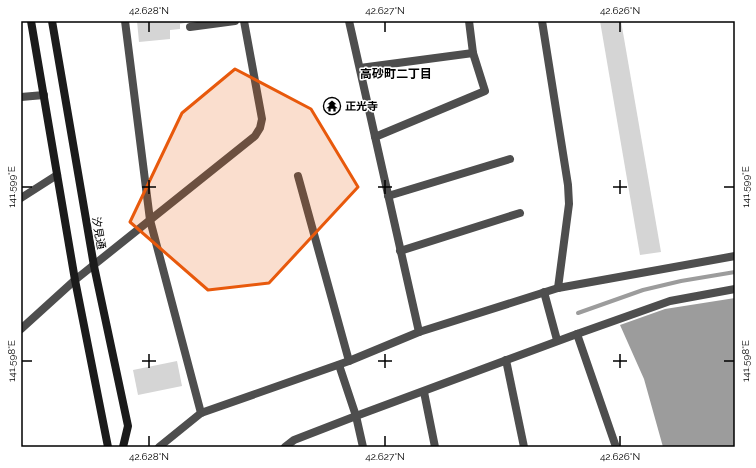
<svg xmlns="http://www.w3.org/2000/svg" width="756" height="468" font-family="Raleway,'Noto Sans JP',sans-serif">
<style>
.green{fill:#d5d5d5}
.water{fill:#9c9c9c}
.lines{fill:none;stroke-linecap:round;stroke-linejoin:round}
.stream{stroke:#9c9c9c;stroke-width:4}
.lane{stroke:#4e4e4e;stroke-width:8}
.street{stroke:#4e4e4e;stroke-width:8}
.secondary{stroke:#1b1b1b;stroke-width:8}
.marked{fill:#e8590c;fill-opacity:0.2;stroke:#e8590c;stroke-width:3;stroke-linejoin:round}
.ticks{fill:none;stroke:#000;stroke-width:1.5}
.labels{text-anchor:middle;stroke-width:3;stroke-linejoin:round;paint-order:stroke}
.poi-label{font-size:11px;font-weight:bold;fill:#000;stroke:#fff;text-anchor:start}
.street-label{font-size:11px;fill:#000;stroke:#fff}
.neighbourhood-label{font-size:12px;font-weight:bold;fill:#000;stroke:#fff}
.neatline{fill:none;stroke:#000;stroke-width:1.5}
.ticks-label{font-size:10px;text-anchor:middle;fill:#000}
</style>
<rect width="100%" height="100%" fill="#fff"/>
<!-- green -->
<g class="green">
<path d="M137,21H195L180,24V29L170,30V39L139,42Z"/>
<path d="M600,21H621L661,252L640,255Z"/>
<path d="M177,361L182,386L138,395L133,370Z"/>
</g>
<!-- water -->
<path class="water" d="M735,298V447H663L644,379L620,325L665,309Z"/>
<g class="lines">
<!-- stream -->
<path class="stream" d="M578,313L643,290L681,281L735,272"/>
<!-- lane -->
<g class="lane">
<path d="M542,21L568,185L569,204L558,288L735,256"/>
<path d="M190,27L235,21"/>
<path d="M360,68L473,53"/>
<path d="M21,97L44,95"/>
<path d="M375,137L485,91L473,53L469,21"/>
<path d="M298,176L349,361"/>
<path d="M388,196L510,159"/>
<path d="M400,251L520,213"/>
<path d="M544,292L557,340"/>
<path d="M577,334L670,301L735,289"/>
</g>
<!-- street -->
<g class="street">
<path d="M125,21L150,220L201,413"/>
<path d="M349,21L419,332"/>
<path d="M21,198L57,175"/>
<path d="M21,329L75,280L255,136L260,128L262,119L244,21"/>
<path d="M506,360L524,447"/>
<path d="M339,365L356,416L363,447"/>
<path d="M424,392L435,447"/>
<path d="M159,447L201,413L349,361L419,332L558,288"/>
<path d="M285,447L294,440L356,416L577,334L616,447"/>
</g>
<!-- secondary -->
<g class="secondary">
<path d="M31,21L75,280L108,447"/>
<path d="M52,21L94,266L128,426L123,447"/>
</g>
</g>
<!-- marked area -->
<path class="marked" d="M235,69L311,109L358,187L269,283L208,290L130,222L182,113Z"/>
<!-- ticks -->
<path class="ticks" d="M149,22V32M385,22V32M620,22V32M149,180V194M385,180V194M620,180V194M22,187H32M142,187H156M378,187H392M613,187H627M724,187H734M149,354V368M385,354V368M620,354V368M22,361H32M142,361H156M378,361H392M613,361H627M724,361H734M149,436V446M385,436V446M620,436V446"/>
<!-- icons -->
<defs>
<g id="temple-ring" transform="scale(0.9)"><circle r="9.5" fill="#fff" stroke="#000" stroke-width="1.5"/><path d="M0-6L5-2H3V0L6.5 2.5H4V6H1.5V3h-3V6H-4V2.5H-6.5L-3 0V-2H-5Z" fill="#000"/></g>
</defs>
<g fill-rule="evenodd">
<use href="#temple-ring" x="332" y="106"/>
</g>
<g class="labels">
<!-- poi labels -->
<g class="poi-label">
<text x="345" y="110">正光寺</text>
</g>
<!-- street labels -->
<g class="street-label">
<text transform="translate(99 233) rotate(80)" y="4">汐見通</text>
</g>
<!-- neighbourhood labels -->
<g class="neighbourhood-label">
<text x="396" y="78">高砂町二丁目</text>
</g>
</g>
<!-- border -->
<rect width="756" height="468" fill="none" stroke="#ffffff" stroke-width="44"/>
<rect x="22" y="22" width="712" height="424" class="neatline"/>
<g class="ticks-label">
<text x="149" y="14">42.628°N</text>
<text x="385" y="14">42.627°N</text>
<text x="620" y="14">42.626°N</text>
<text transform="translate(745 187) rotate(-90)" y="4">141.599°E</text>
<text transform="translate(11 187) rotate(-90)" y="4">141.599°E</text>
<text transform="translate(745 361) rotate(-90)" y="4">141.598°E</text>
<text transform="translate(11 361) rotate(-90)" y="4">141.598°E</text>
<text x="149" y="460">42.628°N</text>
<text x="385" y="460">42.627°N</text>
<text x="620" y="460">42.626°N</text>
</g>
</svg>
